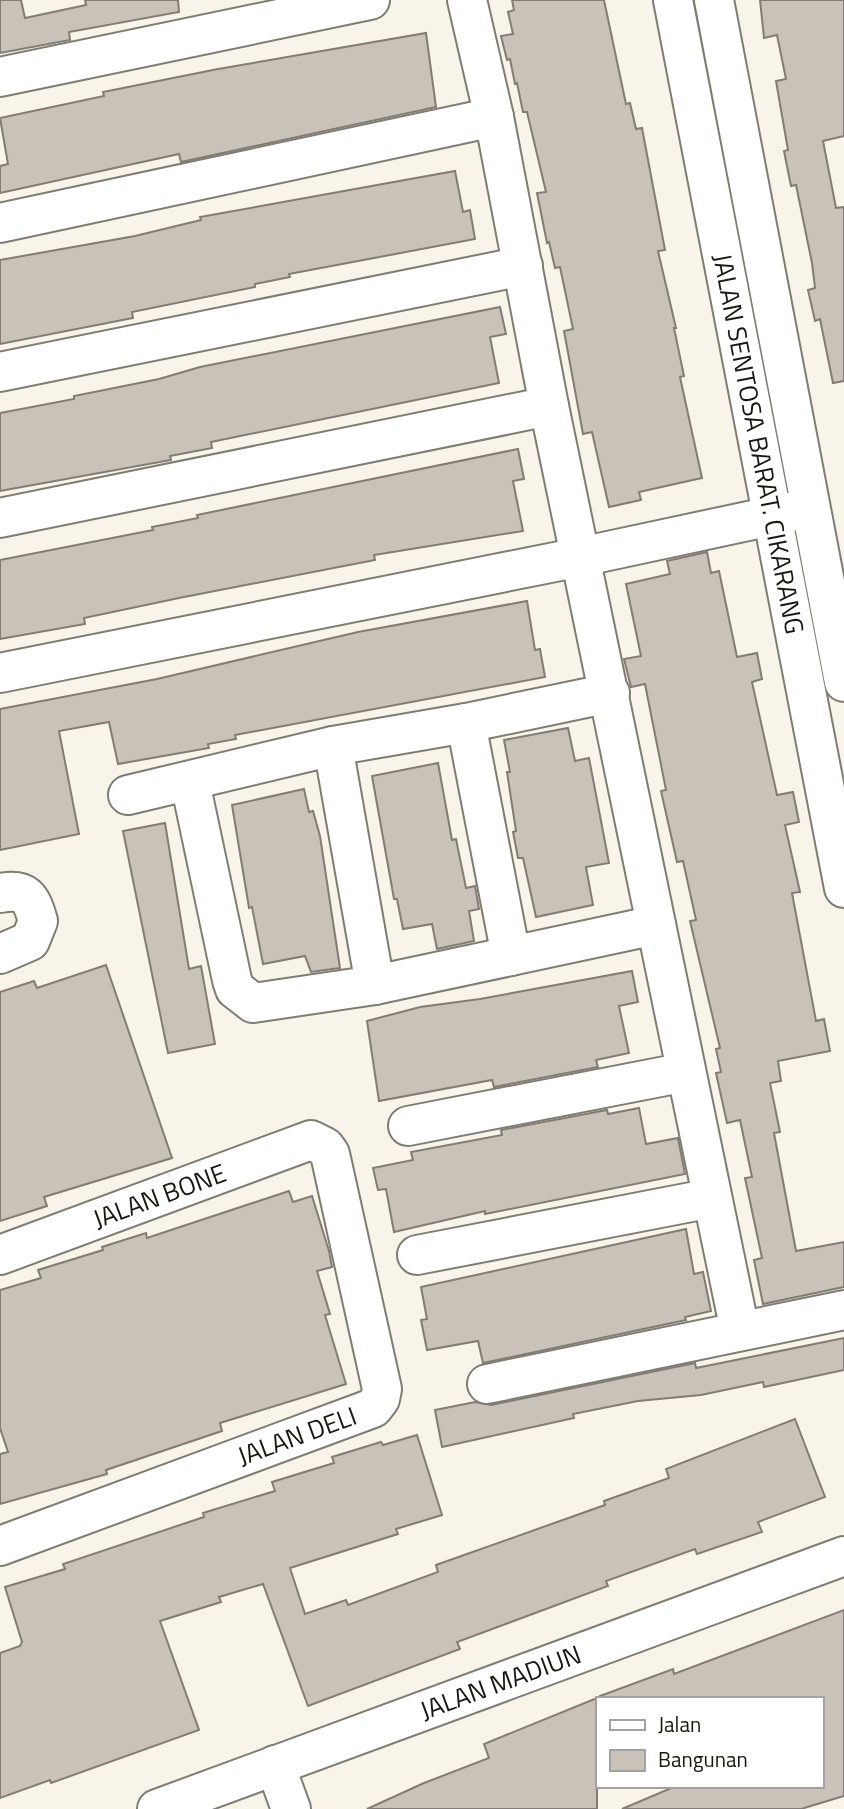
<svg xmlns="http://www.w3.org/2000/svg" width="844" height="1809" font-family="'Titillium Web',sans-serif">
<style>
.building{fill:#c9c2b9;stroke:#837c74;stroke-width:2}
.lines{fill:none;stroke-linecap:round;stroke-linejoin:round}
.minor-casing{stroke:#7f7c72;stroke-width:42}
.minor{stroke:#fff;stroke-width:38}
.labels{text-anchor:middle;stroke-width:5;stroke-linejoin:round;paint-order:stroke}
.street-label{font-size:26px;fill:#181713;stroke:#fff}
</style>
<rect width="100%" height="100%" fill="#f8f4e9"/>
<!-- building -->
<g class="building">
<path d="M0,0H21L25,18L86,5L85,0H178L179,12L69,32L70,40L0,53Z"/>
<path d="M512,0H604L626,104L630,103L636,129L642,128L665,250L658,251L676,328H674L684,376L680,377L702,478L639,492L641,500L609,507L592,432L583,434L564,331L573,329L560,267L555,268L549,242L547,243L537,193L546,192L527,112H523L517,83L515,84L510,59L507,60L501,36L513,34L508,12L514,10Z"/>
<path d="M760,0H844V136L823,141L836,208L844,207V381L833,383L820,319L815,321L808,290L815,288L812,263L796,185L791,186L784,151L788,150L776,81L786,79L777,35L764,38Z"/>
<path d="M426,33L436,107L181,162L179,154L0,193V166L8,164L0,118L104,96L103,92L218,69Z"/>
<path d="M455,171L463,212L470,210L475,239L289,274L290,277L255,284V287L132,312L133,318L0,344V260L135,236L201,220L200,217Z"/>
<path d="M500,307L506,334L490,337L499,383L211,442L212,448L170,456L171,460L0,491V413L74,399V396L159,379L200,367Z"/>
<path d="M518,449L524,479L513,481L523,531L374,555L375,560L179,598L84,618L85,624L0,639V560L153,530L152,527L198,518L197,515Z"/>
<path d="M707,552L711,573L719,571L737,657L757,653L762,679L752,682L777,795L793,792L799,822L785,825L800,892L792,893L816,1021L824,1019L830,1051L778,1061L781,1081L770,1083L780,1132L774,1133L796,1251L844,1242V1287L763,1304L754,1260L762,1258L745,1178L752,1177L740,1120L727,1123L716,1073L721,1072L716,1049L720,1048L690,921L696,920L683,861L677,862L661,791L666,790L645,684L631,687L624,659L641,656L626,584L670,574L667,561Z"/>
<path d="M527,601L535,650L540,649L545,677L235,735L236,739L208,744L209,748L118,764L109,722L59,731L79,834L0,850V709L157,679L358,632Z"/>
<path d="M568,728L575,761L589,758L609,863L586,867L593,905L536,917L523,858H518L513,832L516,831L507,772H510L504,740Z"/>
<path d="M438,763L452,840L456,839L466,888L475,886L479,909L469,911L474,941L437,949L432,924L403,929L397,899H394L372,776Z"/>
<path d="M304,789L309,812L313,811L320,836L340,968L311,972L305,956L263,964L252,907L249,908L232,805Z"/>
<path d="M165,823L189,969L201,966L215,1044L168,1053L123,831Z"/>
<path d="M106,965L172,1158L44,1197L47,1206L0,1221V992L34,981L37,988Z"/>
<path d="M632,971L638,1002L619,1006L629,1053L596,1060L598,1067L494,1087L492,1080L379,1101L367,1021L420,1007L480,999Z"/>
<path d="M639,1108L646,1144L678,1138L685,1174L485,1214V1211L394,1232L386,1189L378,1190L373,1168L413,1160L411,1152L502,1135L501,1130L607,1110L608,1114Z"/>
<path d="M289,1191L293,1202L312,1196L329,1251L332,1267L317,1271L330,1314L325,1315L346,1384L220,1423L222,1431L106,1470L107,1474L0,1504V1454L8,1452L0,1428V1290L41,1278L38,1270L103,1250L102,1247L146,1233L147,1238Z"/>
<path d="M686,1229L694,1274L703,1272L711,1311L685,1317L686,1320L483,1363L478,1341L427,1350L421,1320L427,1319L421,1287Z"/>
<path d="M844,1338V1370L764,1387L763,1382L701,1395L638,1401L573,1414L574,1418L442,1447L435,1410L475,1402L491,1405L695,1363L696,1368Z"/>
<path d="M795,1419L825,1497L758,1522L762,1532L697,1554L695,1549L606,1581L608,1586L457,1642L460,1649L308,1706L263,1584L219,1597L221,1602L160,1621L199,1730L51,1783L50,1780L0,1798V1653L20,1646L22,1642L5,1587L65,1569L63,1564L204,1517L203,1513L275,1491L272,1482L334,1463L332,1457L381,1442L383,1445L417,1435L442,1515L396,1529L398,1534L290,1568L305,1614L346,1600L348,1605L438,1572L436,1565L605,1505L604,1501L669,1478L666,1469Z"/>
<path d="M844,1610V1796L801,1809H622L676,1786H821V1699H600V1696L673,1669L674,1674Z"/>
<path d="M597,1698V1809H367L424,1783L489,1758L484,1744Z"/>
</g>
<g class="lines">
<!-- minor casing -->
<g class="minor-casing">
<g id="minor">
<path d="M467,0L494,117L549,406L740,1331"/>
<path id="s1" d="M673,0L844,888"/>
<path d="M714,0L844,682"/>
<path d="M0,77L370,0"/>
<path d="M0,223L494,117"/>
<path d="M0,372L523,266"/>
<path d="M0,518L549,406"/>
<path d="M0,673L580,557L809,508"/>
<path d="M466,723L511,956"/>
<path d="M333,746L375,985"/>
<path d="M190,782L232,980L235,989L253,1003L375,985L656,925"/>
<path d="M128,795L333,746L466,723L610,693"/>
<path d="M0,893C26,888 31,897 38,921L30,941L0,954"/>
<path d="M408,1126L686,1072"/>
<path id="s2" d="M0,1255L311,1140L325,1147L330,1154L382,1389L380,1399L373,1408L0,1546"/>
<path d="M417,1255L712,1198"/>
<path d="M487,1384L844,1310"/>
<path d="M275,1765L291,1809"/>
<path id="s3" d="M157,1809L844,1556"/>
</g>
</g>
<!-- minor -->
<use href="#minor" class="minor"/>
</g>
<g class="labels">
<!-- street labels -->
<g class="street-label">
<text dy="9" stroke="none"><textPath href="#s1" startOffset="452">JALAN SENTOSA BARAT. CIKARANG</textPath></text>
<text dy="9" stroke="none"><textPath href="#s2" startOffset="170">JALAN BONE</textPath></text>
<text transform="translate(297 1436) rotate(-20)" y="9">JALAN DELI</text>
<text dy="9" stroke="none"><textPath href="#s3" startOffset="366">JALAN MADIUN</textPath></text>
</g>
</g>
<!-- legend -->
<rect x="596" y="1697" width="228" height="91" fill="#ffffff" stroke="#a3a2a1" stroke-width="2"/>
<rect x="610" y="1720" width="35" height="10" fill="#ffffff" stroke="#a3a2a1" stroke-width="2"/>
<text x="658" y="1732" font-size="21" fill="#181713">Jalan</text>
<rect x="610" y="1750" width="35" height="21" fill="#c9c2b9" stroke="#a3a2a1" stroke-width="2"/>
<text x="658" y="1767" font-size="21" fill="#181713">Bangunan</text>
</svg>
